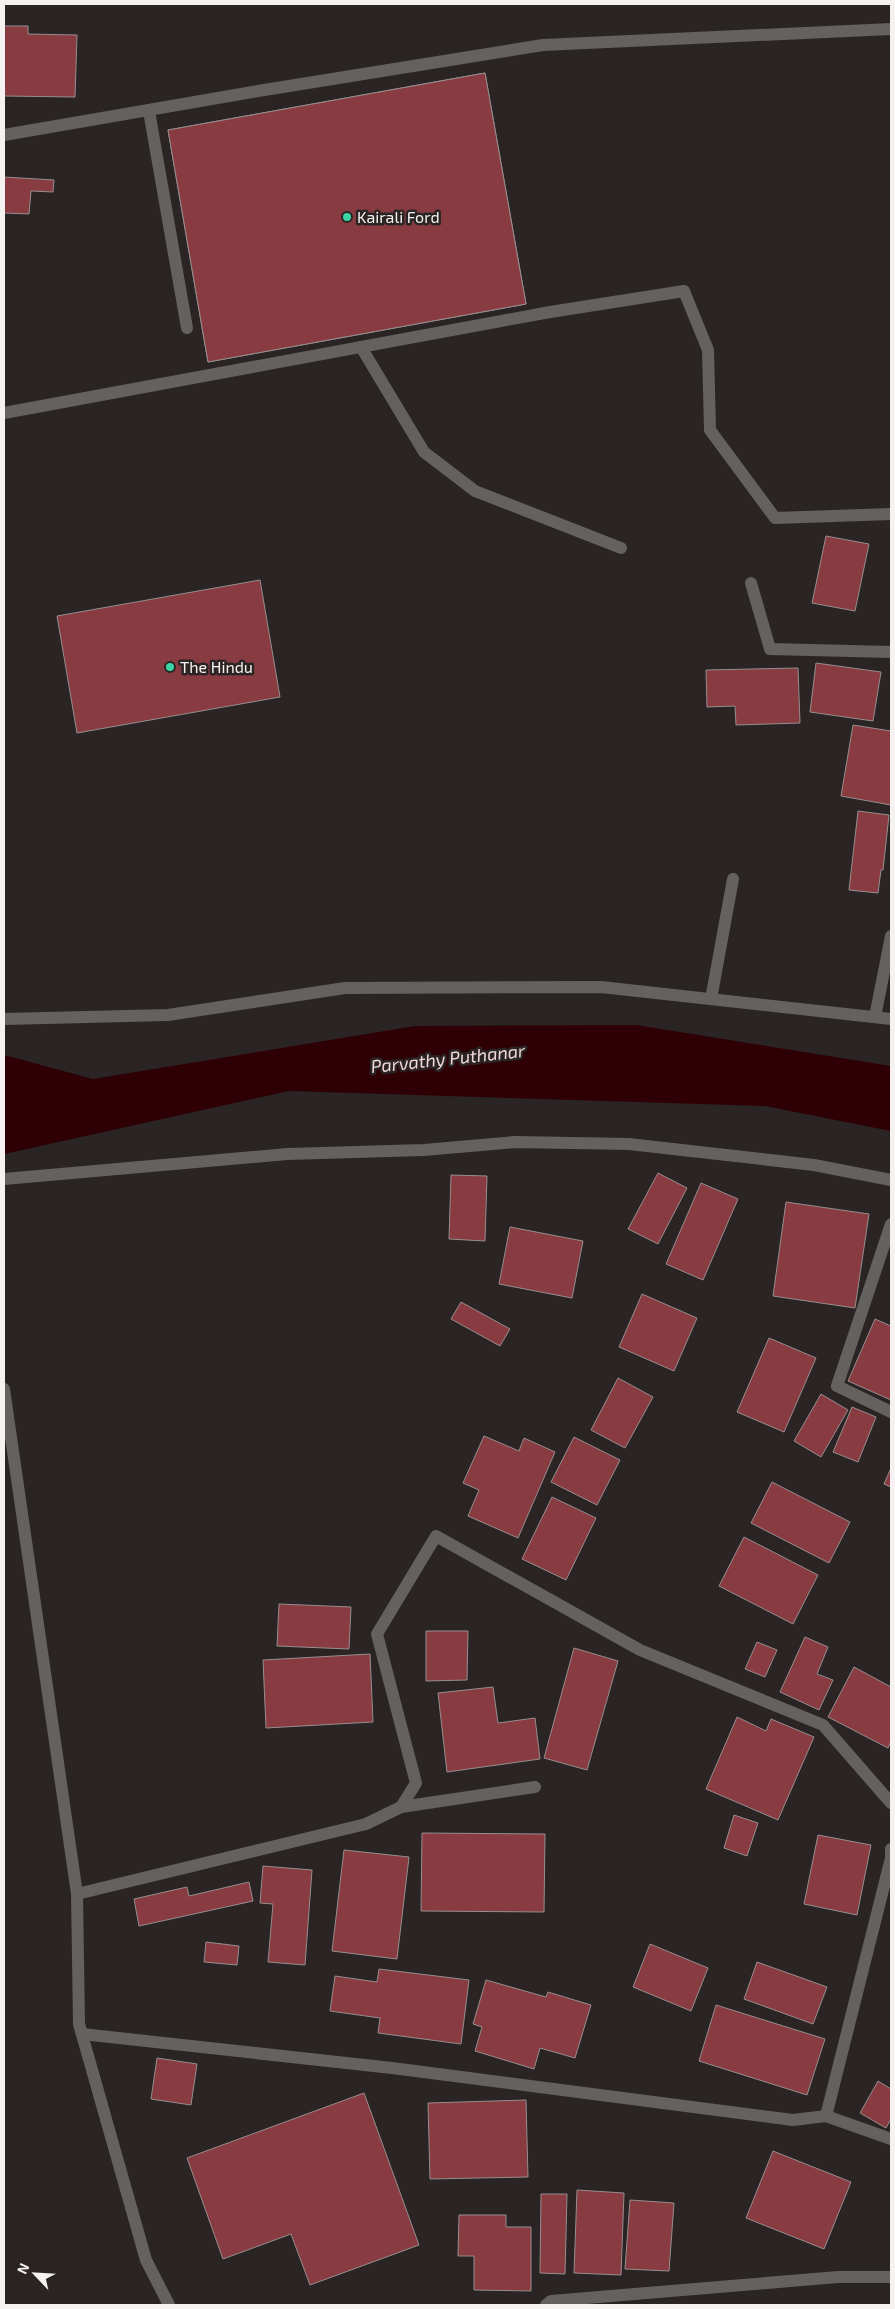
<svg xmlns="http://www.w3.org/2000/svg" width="895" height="2309" font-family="'Exo 2',sans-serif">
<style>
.water{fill:#2e0005}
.building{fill:#883c42;stroke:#978e8e}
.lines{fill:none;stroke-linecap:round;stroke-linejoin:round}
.minor{stroke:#646161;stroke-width:12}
.poi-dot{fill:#3bd4a4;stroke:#2b2424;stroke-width:2}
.labels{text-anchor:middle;stroke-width:5;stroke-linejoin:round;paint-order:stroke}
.poi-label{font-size:16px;fill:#f7f2f2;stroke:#2b2424;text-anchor:start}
.water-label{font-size:18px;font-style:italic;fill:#f1d8d9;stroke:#2b2424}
</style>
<rect width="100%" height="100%" fill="#2b2424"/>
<!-- water -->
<path class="water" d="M636,1025L891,1066V1131L765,1106L289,1091L4,1154V1055L93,1079L415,1026Z"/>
<!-- building -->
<g class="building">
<path d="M4,26H28V34L77,35L75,97L4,96Z"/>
<path d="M485,73L526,304L208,362L168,130Z"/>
<path d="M485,73L526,304L208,362L168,130Z"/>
<path d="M4,177L54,180L53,192L31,191L29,214L4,213Z"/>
<path d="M826,536L869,544L855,611L812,603Z"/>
<path d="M260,580L280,697L77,733L57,616Z"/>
<path d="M816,663L881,672L873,721L810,712Z"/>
<path d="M798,668L800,723L736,725L735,706L707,707L706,670Z"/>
<path d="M853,725L891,731V805L841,796Z"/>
<path d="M858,811L889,815L883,870H881L878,893L849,890Z"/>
<path d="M658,1173L687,1188L658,1244L628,1229Z"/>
<path d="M451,1175L487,1176L485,1241L449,1239Z"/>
<path d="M701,1183L738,1199L703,1280L666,1264Z"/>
<path d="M786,1202L869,1214L855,1308L773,1296Z"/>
<path d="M510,1227L583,1241L572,1298L499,1284Z"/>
<path d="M642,1294L697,1318L674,1371L619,1347Z"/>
<path d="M461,1302L510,1329L500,1346L451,1319Z"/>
<path d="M875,1319L891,1326V1400L848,1381Z"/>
<path d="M769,1338L816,1358L784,1432L737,1412Z"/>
<path d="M618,1378L653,1397L625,1448L591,1430Z"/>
<path d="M821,1394L848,1410L821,1457L794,1441Z"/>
<path d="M852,1407L876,1417L858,1462L833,1452Z"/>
<path d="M484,1436L519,1451L524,1438L555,1452L518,1538L468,1516L479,1490L463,1483Z"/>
<path d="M574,1437L620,1460L597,1505L551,1482Z"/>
<path d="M891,1468V1487L884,1484Z"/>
<path d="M772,1482L850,1522L829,1563L751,1523Z"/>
<path d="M552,1497L596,1518L566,1580L522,1559Z"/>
<path d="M744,1537L818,1575L793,1624L719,1586Z"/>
<path d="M279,1604L351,1607L349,1649L277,1646Z"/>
<path d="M426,1631H468L467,1680L426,1681Z"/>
<path d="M805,1637L828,1647L817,1674L833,1680L819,1710L780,1692Z"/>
<path d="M757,1642L777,1650L765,1677L745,1669Z"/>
<path d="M574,1648L618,1661L587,1770L544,1758Z"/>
<path d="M370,1654L373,1722L266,1728L263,1660Z"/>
<path d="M854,1667L891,1687V1741L888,1748L828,1717Z"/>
<path d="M493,1687L498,1723L535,1718L540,1759L447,1772L438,1693Z"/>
<path d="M737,1717L766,1731L771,1719L814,1737L778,1820L706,1789Z"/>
<path d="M734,1815L758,1823L747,1856L724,1848Z"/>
<path d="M422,1833L545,1834L544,1912L421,1911Z"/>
<path d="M818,1835L871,1845L857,1915L804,1904Z"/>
<path d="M344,1850L409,1857L397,1959L332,1951Z"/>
<path d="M263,1866L312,1870L305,1965L268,1962L273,1904L260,1903Z"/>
<path d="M249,1882L253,1901L139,1926L134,1899L187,1887L189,1896Z"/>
<path d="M206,1942L239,1946L237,1965L204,1962Z"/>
<path d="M650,1944L708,1968L691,2011L633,1987Z"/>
<path d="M757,1962L827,1987L813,2024L744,1999Z"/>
<path d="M379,1969L469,1980L461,2044L378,2033L380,2018L330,2011L335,1976L377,1982Z"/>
<path d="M486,1980L546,1997L548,1992L591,2005L575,2058L540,2048L534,2069L475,2051L482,2027L473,2024Z"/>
<path d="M716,2005L825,2039L807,2095L699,2061Z"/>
<path d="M157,2058L197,2064L191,2105L151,2099Z"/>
<path d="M878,2081L891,2089V2119L886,2128L860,2113Z"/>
<path d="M364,2093L419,2245L310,2285L291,2234L223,2259L187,2158Z"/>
<path d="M526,2100L528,2177L430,2179L428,2103Z"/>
<path d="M773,2151L851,2182L824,2249L746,2218Z"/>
<path d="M577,2190L624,2193L621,2275L574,2273Z"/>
<path d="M541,2194H567L565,2274L540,2273Z"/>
<path d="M630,2200L674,2203L669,2271L625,2269Z"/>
<path d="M459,2215H506V2227H531V2291L474,2290V2256H458Z"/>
</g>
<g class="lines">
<!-- minor -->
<g class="minor">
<path d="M149,111L187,328"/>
<path d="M4,135L258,91L543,45L891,29"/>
<path d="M361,347L424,452L475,491L621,548"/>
<path d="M4,413L550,312L684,291L708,350L710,430L775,518L891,514"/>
<path d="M751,583L770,649L891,652"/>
<path d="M711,999L733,879"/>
<path d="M875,1017L891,936"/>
<path d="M4,1019L168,1015L345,988L601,987L891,1019"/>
<path d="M4,1179L287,1154L424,1150L515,1142L629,1144L814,1165L891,1180"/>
<path d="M891,1224L837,1386L891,1412"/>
<path d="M4,1389L77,1894L79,2024L146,2260L169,2305"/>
<path d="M401,1807L535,1787"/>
<path d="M77,1894L366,1824L401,1807L416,1783L377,1634L436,1536L640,1650L823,1725L891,1803"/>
<path d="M82,2034L392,2068L793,2120L826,2116L891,2139"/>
<path d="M826,2116L891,1858V1849"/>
<path d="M546,2305L551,2301L838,2277H891"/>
</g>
</g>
<!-- markers -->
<g class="poi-dot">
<circle cx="347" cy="217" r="5"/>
<circle cx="170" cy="667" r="5"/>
</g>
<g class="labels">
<!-- poi labels -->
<g class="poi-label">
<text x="357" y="223">Kairali Ford</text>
<text x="180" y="673">The Hindu</text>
</g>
<!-- water labels -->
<g class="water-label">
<text transform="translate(448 1059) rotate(-6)" y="6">Parvathy Puthanar</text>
</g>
</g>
<!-- border -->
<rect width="895" height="2309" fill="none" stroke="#f7f2f2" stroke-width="10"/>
<!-- north arrow -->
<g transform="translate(35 2274) rotate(295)" stroke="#2b2424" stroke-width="4" paint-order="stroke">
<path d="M0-4L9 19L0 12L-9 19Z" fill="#f7f2f2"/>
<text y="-8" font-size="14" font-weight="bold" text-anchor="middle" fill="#f7f2f2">N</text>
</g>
</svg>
